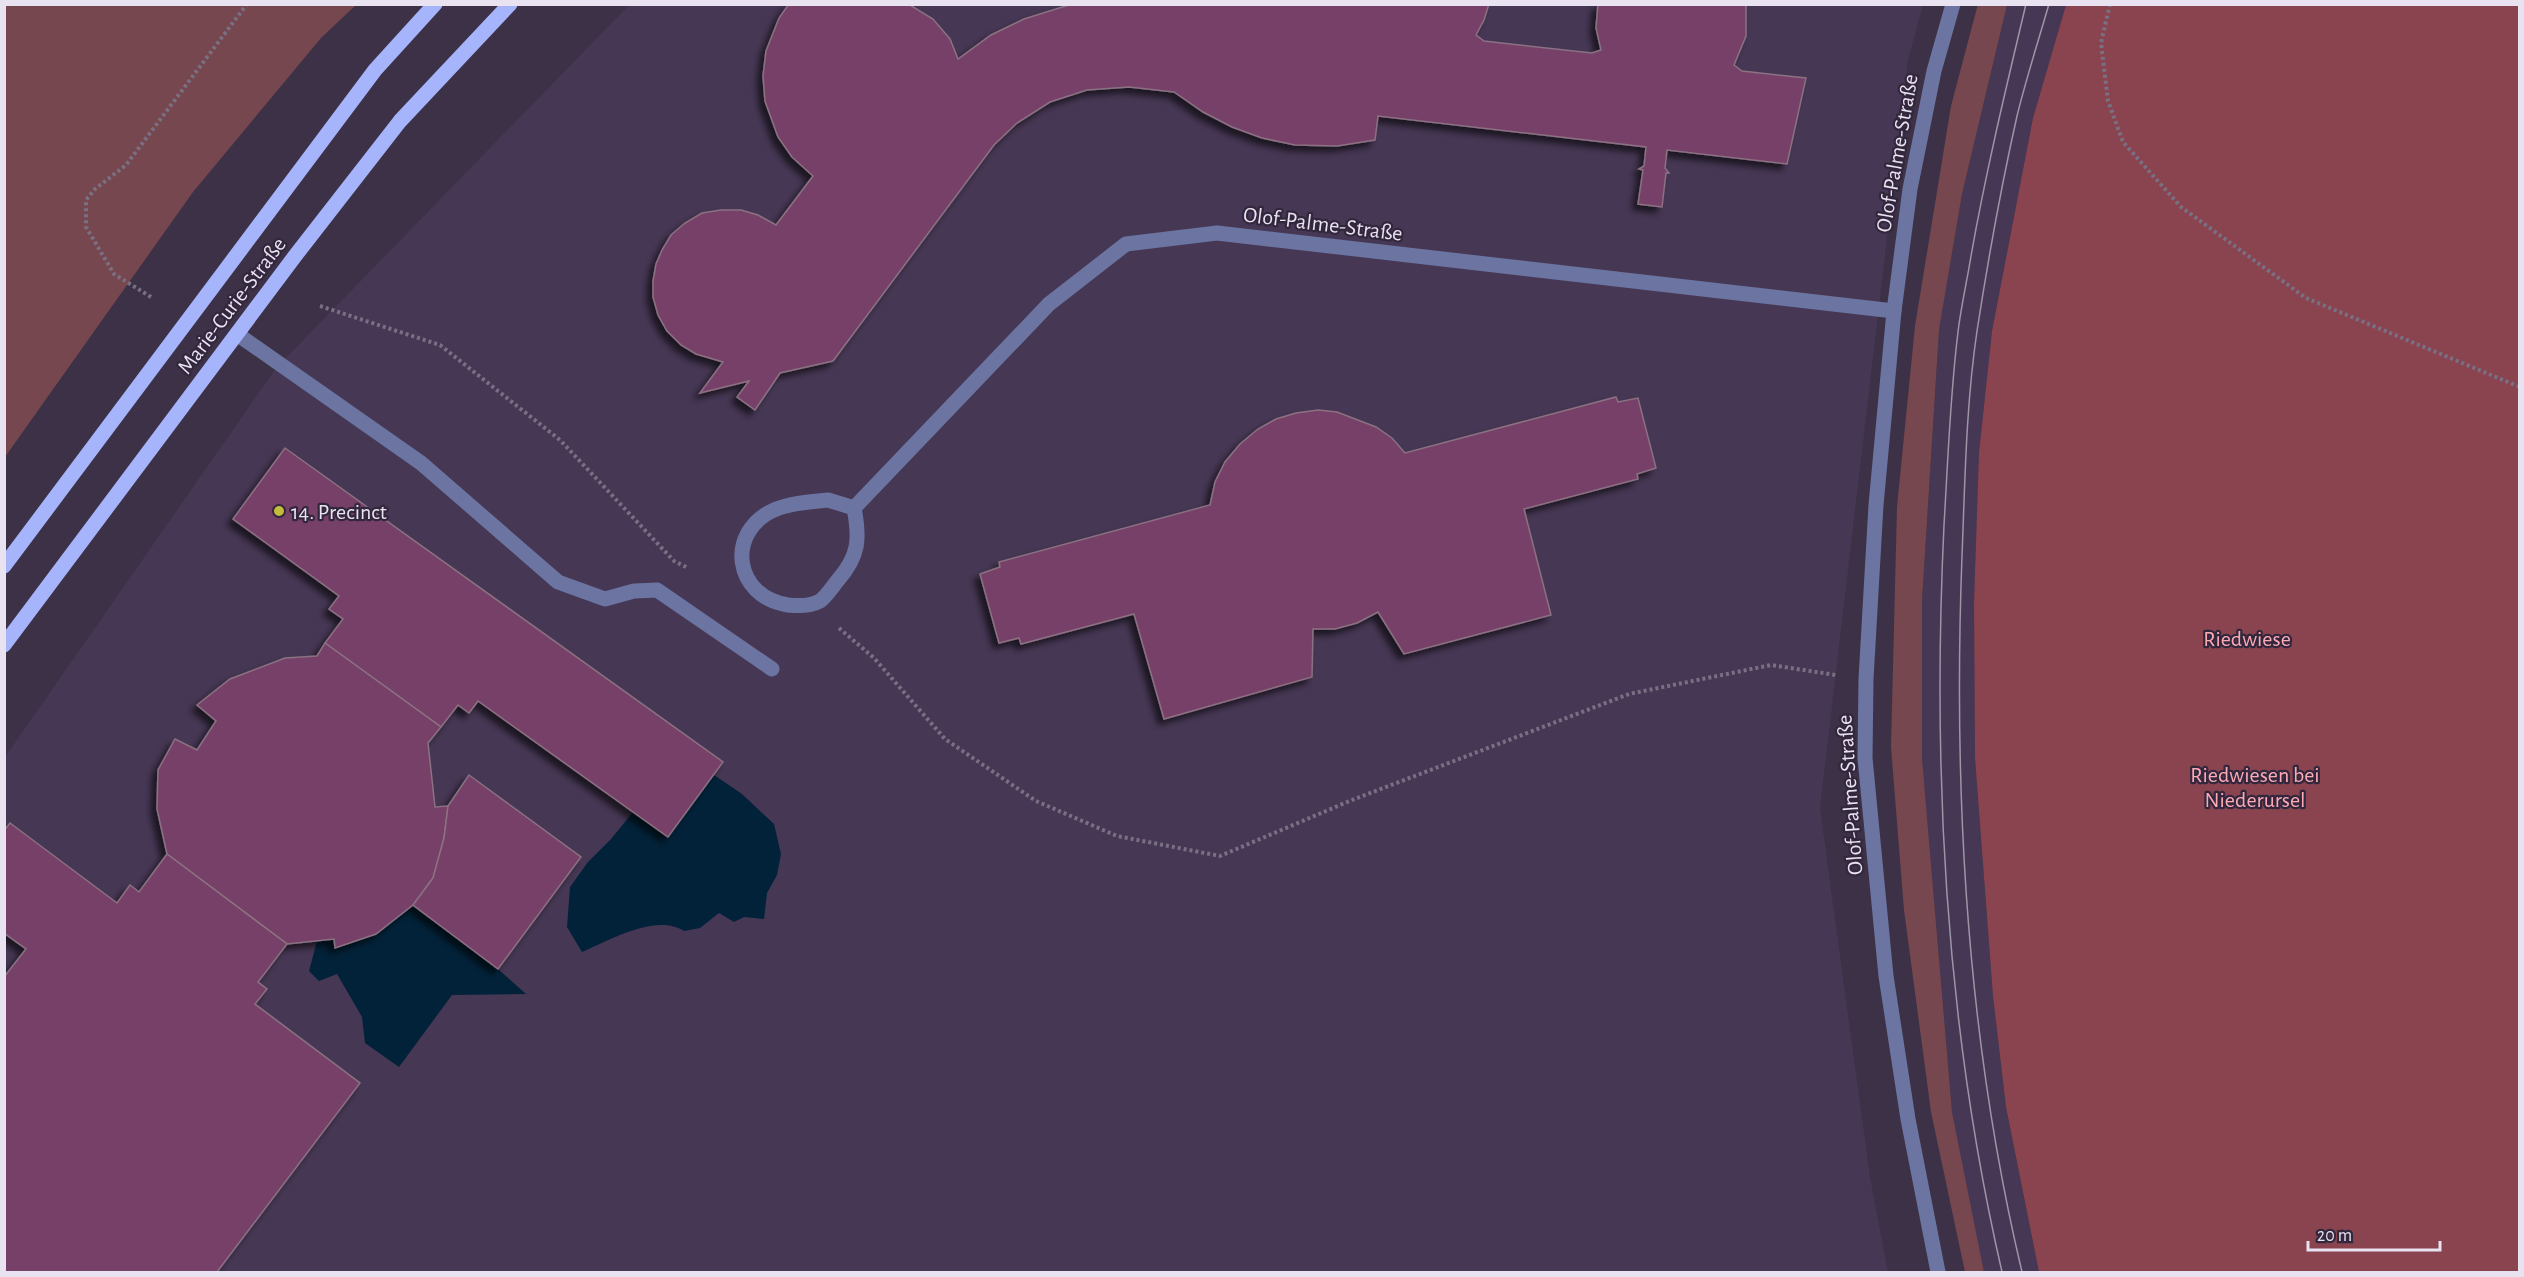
<svg xmlns="http://www.w3.org/2000/svg" width="2524" height="1277" font-family="'Alegreya Sans',sans-serif">
<style>
.built{fill:#463754}
.green{fill:#76474e}
.forest{fill:#894450}
.water{fill:#022239}
.building{fill:#774068;stroke:#8b7182;stroke-width:1.5;filter:url(#shadow)}
.lines{fill:none;stroke-linecap:round;stroke-linejoin:round}
.path{stroke:#7a7084;stroke-width:4;stroke-dasharray:3 3;stroke-linecap:butt}
.minor{stroke:#6c75a1;stroke-width:15}
.major{stroke:#a6b4fc;stroke-width:15}
.tram{stroke:#9e95a7;stroke-width:1.5}
.poi-dot{fill:#c4bc3d;stroke:#32273d;stroke-width:2}
.labels{text-anchor:middle;stroke-width:4.5;stroke-linejoin:round;paint-order:stroke}
.street-label{font-size:22px;fill:#e9e2f1;stroke:#32273d}
.poi-label{font-size:22px;fill:#e9e2f1;stroke:#32273d;text-anchor:start}
.park-label{font-size:22px;fill:#fdaab5;stroke:#32273d}
</style>
<defs>
<filter id="shadow"><feDropShadow dx="-5.5" dy="5.5" stdDeviation="3" flood-color="#0009"/></filter>
</defs>
<rect width="100%" height="100%" fill="#3c3147"/>
<!-- built -->
<g class="built">
<path d="M629,5H1923L1908,60L1820,808L1870,1177L1888,1272H5V757L276,368Z"/>
<path d="M2007,5H2066L2033,118L1992,331L1979,453L1974,602L1975,758L1993,996L2006,1107L2039,1272H1984L1952,1112L1922,758V601L1939,330L1962,194Z"/>
</g>
<!-- green -->
<g class="green">
<path d="M5,4L356,5L321,38L193,192L5,457Z"/>
<path d="M1978,4L2007,5L1962,194L1939,330L1922,601V758L1952,1112L1984,1272H1965L1931,1112L1904,910L1891,747L1897,507L1915,326L1951,106Z"/>
</g>
<!-- forest -->
<path class="forest" d="M2066,5H2519V1272H2039L2006,1107L1993,996L1975,758L1974,602L1979,453L1992,331L2033,118Z"/>
<!-- water -->
<g class="water">
<path d="M714,775L742,794L774,824L781,854L777,875L767,893L764,919L744,917L734,922L719,913L700,928L684,931C656,913 610,940 582,952L567,927L570,887L588,862L611,839L633,812L668,837Z"/>
<path d="M413,905L498,969L526,994L452,995L399,1067L365,1043L362,1017L337,974L319,981L309,971L317,941L334,939L336,948L376,934Z"/>
</g>
<!-- building -->
<g class="building">
<path d="M789,4L910,5L933,19L950,39L958,59L991,35L1024,19L1072,4H1489L1484,20L1476,35L1484,41L1592,53L1601,50L1596,28L1598,4H1746V36L1734,65L1742,71L1806,78L1787,164L1667,150L1665,168L1669,173H1666L1662,207L1638,204L1643,170L1639,169L1644,166L1646,147L1378,116L1375,140L1337,146L1295,145L1262,138L1232,127L1203,112L1174,92L1129,87L1087,90L1050,102L1017,123L994,145L833,361L780,373L755,410L737,397L749,381L700,393L723,362L696,354L681,345L667,331L658,315L653,297V281L656,264L662,250L671,235L685,223L702,213L721,210H741L758,215L776,225L813,176L792,157L778,137L765,101L763,76L766,51L779,18Z"/>
<path d="M1616,397L1618,402L1638,398L1656,468L1637,474L1638,479L1524,509L1551,615L1404,654L1378,612L1357,623L1335,629H1313L1312,677L1164,719L1134,614L1021,644L1019,638L999,643L980,574L1000,567L999,562L1210,505L1215,482L1225,462L1240,444L1258,429L1276,419L1296,413L1318,410L1337,412L1376,427L1392,438L1405,453Z"/>
<path d="M285,448L723,762L668,837L478,701L469,713L458,705L441,727L325,643L343,619L329,609L339,596L233,519Z"/>
<path d="M325,643L441,727L428,743L435,807L448,806L444,838L433,878L413,905L376,934L335,948L334,939L287,944L167,854L157,809L158,770L175,739L197,750L216,721L197,705L230,679L285,658L317,656Z"/>
<path d="M469,775L581,857L498,969L413,905L433,878L444,838L448,806Z"/>
<path d="M10,823L117,903L130,885L139,892L167,854L287,944L258,982L267,989L255,1004L360,1083L217,1272H4V977L26,949L4,933V831Z"/>
</g>
<g class="lines">
<!-- path -->
<g class="path">
<path d="M2110,4L2101,43L2108,101L2123,142L2181,207L2306,298L2520,387"/>
<path d="M151,297L114,274L86,227V200L95,189L126,165L247,4"/>
<path d="M320,306L440,345L560,440L674,561L688,568"/>
<path d="M839,628L874,658L945,739L1036,801L1117,836L1220,856L1352,800L1629,694L1771,665L1836,675"/>
</g>
<!-- minor -->
<g class="minor">
<path d="M237,334L421,463L558,582L605,599L634,591L657,590L772,669"/>
<path d="M828,500L854,508C860,539 859,556 838,580C833,586 826,597 820,601C811,606 797,606 788,605C734,597 725,532 774,510C791,503 809,502 828,500Z"/>
<path d="M854,508L1049,304L1126,244L1217,233L1894,311"/>
<path d="M1938,1272L1908,1119L1886,976L1865,758L1866,679L1876,505L1894,311L1910,189L1934,71L1953,4"/>
</g>
<!-- major -->
<g class="major">
<path d="M4,566L375,70L435,4"/>
<path d="M4,645L295,256L400,121L510,4"/>
</g>
<!-- tram -->
<g class="tram">
<path d="M2002,1272C1946,1029 1932,774 1944,525C1948,460 1950,396 1958,332C1961,307 1967,281 1971,256C1986,171 2006,88 2026,4"/>
<path d="M2022,1272C1967,1041 1953,793 1962,556C1965,481 1966,405 1977,331C1988,260 2001,187 2017,116C2026,79 2038,42 2049,4"/>
</g>
</g>
<!-- markers -->
<circle class="poi-dot" cx="279" cy="511" r="6"/>
<g class="labels">
<!-- street labels -->
<g class="street-label">
<text transform="translate(1896 153) rotate(-80)" y="8">Olof-Palme-Straße</text>
<text transform="translate(1323 223) rotate(7)" y="8">Olof-Palme-Straße</text>
<text transform="translate(231 305) rotate(-53)" y="8">Marie-Curie-Straße</text>
<text transform="translate(1849 795) rotate(-94)" y="8">Olof-Palme-Straße</text>
</g>
<!-- poi labels -->
<g class="poi-label">
<text x="291" y="519">14. Precinct</text>
</g>
<!-- park labels -->
<g class="park-label">
<text x="2247" y="646">Riedwiese</text>
<text x="2255" y="782">Riedwiesen bei<tspan x="2255" dy="25">Niederursel</tspan></text>
</g>
</g>
<!-- border -->
<rect width="2524" height="1277" fill="none" stroke="#e9e2f1" stroke-width="12"/>
<!-- scale -->
<path d="M2308 1241v9h132v-9" fill="none" stroke="#e9e2f1" stroke-width="3"/>
<text x="2317" y="1241" font-size="18" fill="#e9e2f1" stroke="#32273d" stroke-width="4.5" paint-order="stroke">20 m</text>
</svg>
